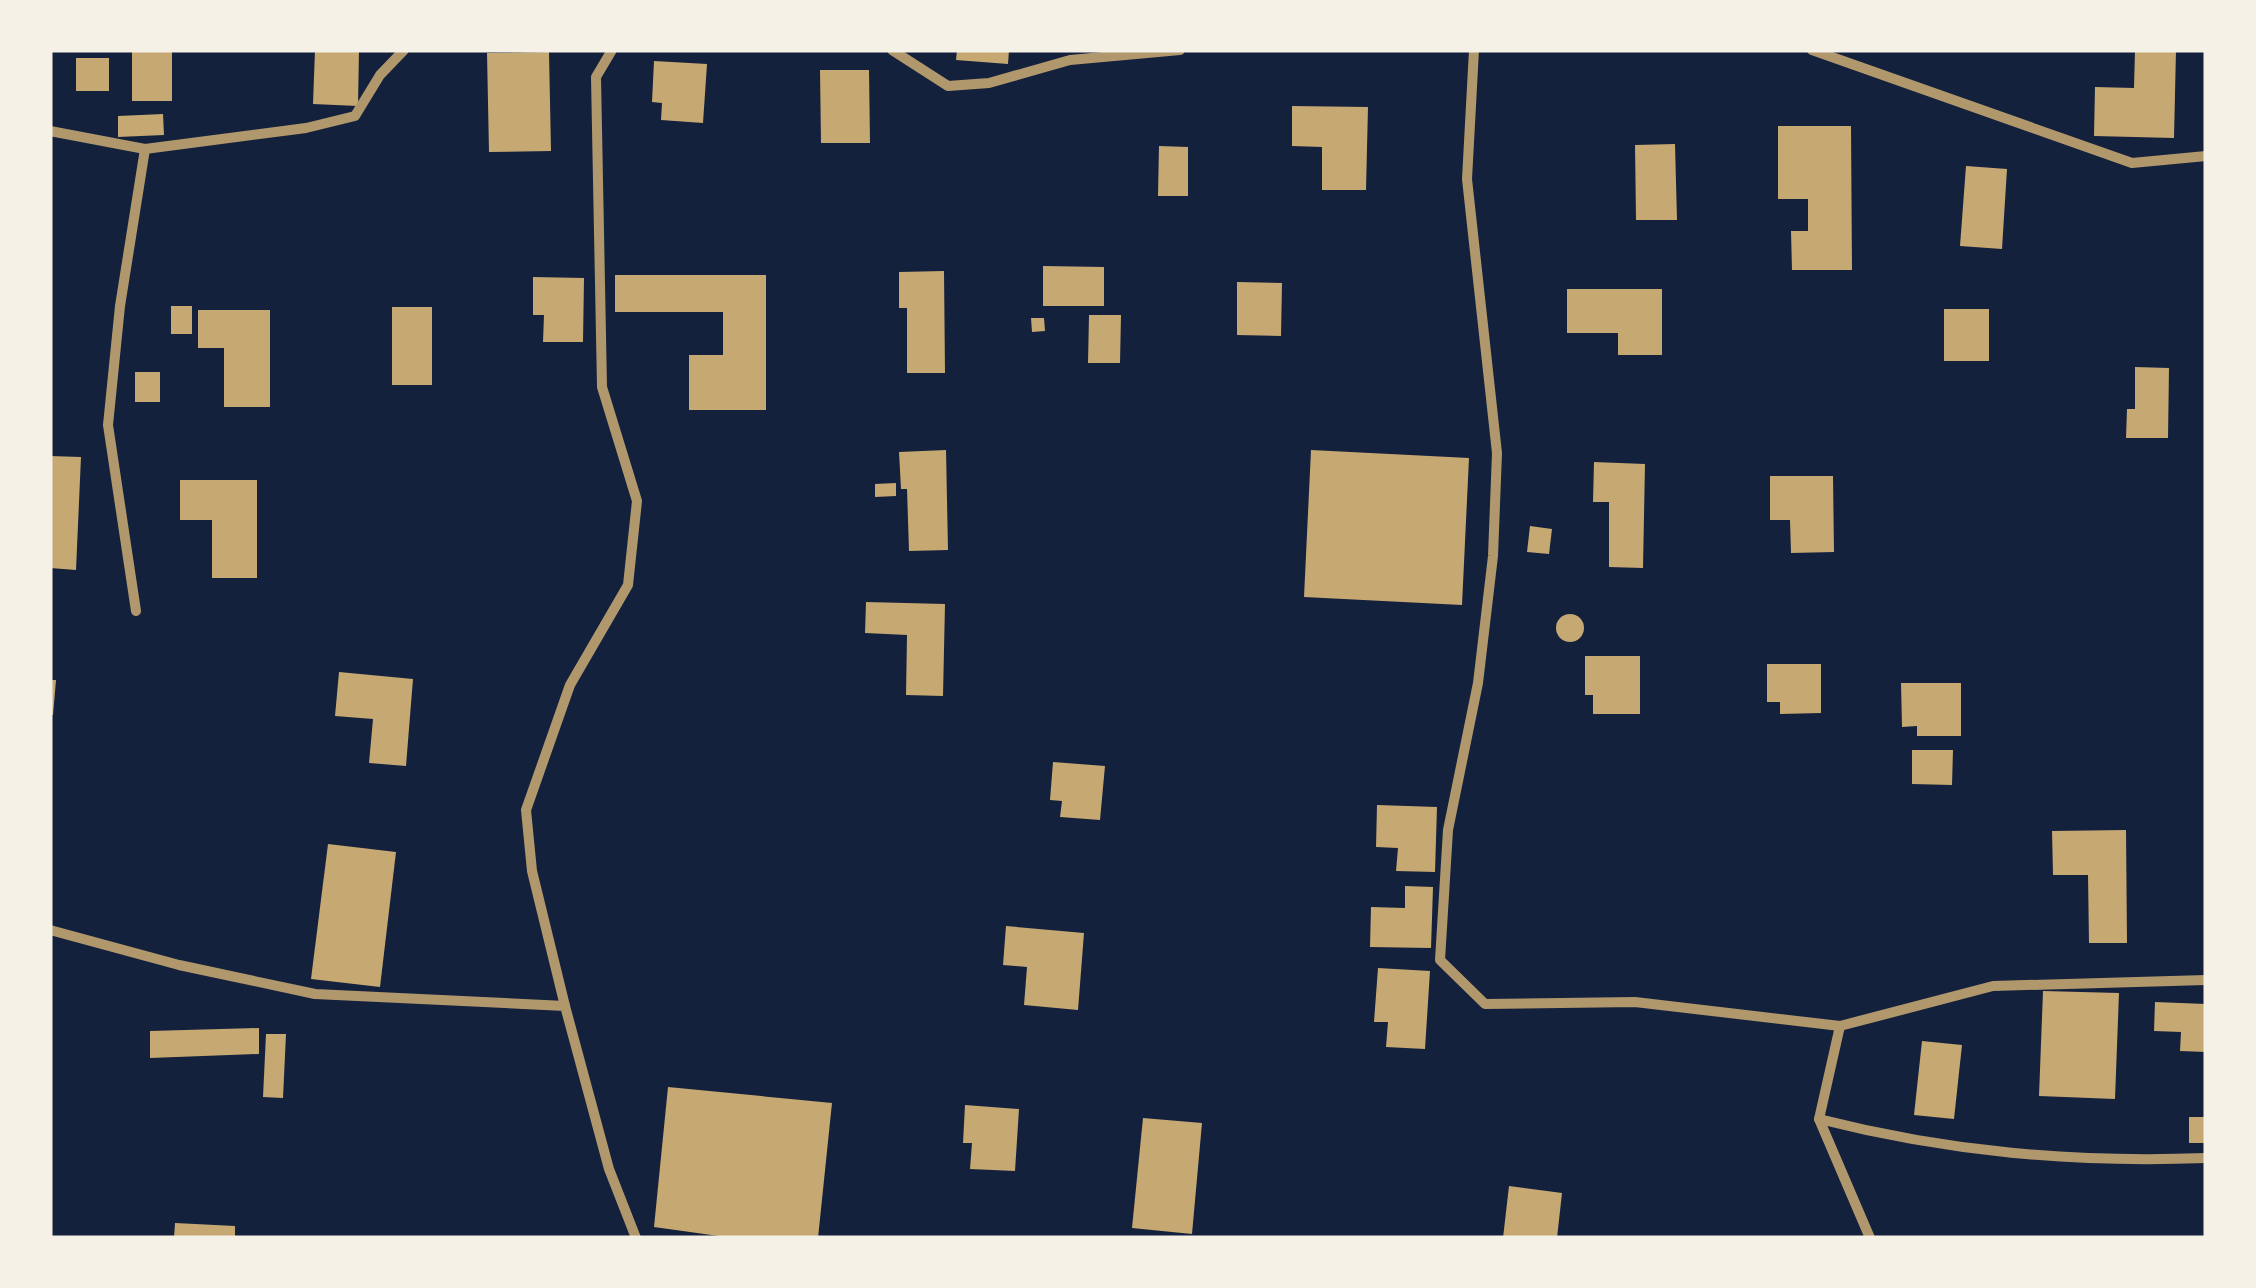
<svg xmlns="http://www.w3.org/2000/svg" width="2256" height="1288" font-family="Lato,sans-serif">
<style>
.building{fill:#c6a872}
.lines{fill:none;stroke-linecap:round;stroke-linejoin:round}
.minor{stroke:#b1986c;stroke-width:10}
</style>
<rect width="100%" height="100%" fill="#14213d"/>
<!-- building -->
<g class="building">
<rect x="132" y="50" width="40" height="51"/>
<path d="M315,50H359L358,106L313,104Z"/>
<path d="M957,50H1009L1008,64L956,60Z"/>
<path d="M2135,50H2176L2174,138L2094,136L2095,87L2134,88Z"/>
<path d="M549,52L551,151L489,152L487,53Z"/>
<rect x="76" y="58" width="33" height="33"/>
<path d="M654,61L707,64L703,123L661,120L662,103L652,102Z"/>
<path d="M820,70H869L870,143H821Z"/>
<path d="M1292,106L1368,107L1366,190H1322V147L1292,146Z"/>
<path d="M163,114L164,135L118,137V116Z"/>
<path d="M1778,126H1851L1852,270H1792L1791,231H1808V199H1778Z"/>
<path d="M1675,144L1677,220H1636L1635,145Z"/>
<path d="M1159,146L1188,147V196H1158Z"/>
<path d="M1966,166L2007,169L2002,249L1960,246Z"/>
<path d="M1043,266L1104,267V306H1043Z"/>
<path d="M944,271L945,373H907V308H899V272Z"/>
<path d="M615,275H766V410H689V355H723V312H615Z"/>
<path d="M533,277L584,278L583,342H543L544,315H533Z"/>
<path d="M1237,282L1282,283L1281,336L1237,335Z"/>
<path d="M1567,289H1662V355H1618V333H1567Z"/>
<rect x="171" y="306" width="21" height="28"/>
<rect x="392" y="307" width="40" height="78"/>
<rect x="1944" y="309" width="45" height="52"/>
<path d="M198,310H270V407H224V348H198Z"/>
<path d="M1089,315H1121L1120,363H1088Z"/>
<path d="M1031,318H1044L1045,331L1032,332Z"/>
<path d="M2135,367L2169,368L2168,438H2126L2127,409H2135Z"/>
<rect x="135" y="372" width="25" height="30"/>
<path d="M946,450L948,550L909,551L907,489H901L899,452Z"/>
<path d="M1311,450L1469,458L1462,605L1304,597Z"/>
<path d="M50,456L81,457L76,570L50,568Z"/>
<path d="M1594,462L1645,464L1643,568L1609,567V502H1593Z"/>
<path d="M1770,476H1833L1834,552L1791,553L1790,520H1770Z"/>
<path d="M180,480H257V578H212V520H180Z"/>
<path d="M896,483V496L875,497V484Z"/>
<path d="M1530,526L1552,529L1549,554L1527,552Z"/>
<path d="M866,602L945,604L943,696L906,695L907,635L865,633Z"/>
<circle cx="1570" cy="628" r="14"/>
<path d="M1585,656H1640V714H1593V695H1585Z"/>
<path d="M1767,664H1821V713L1780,714V702H1767Z"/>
<path d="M339,672L413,679L406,766L369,763L373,719L335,716Z"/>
<path d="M50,680H56L53,715H50Z"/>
<path d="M1901,683H1961V736H1917V726L1902,727Z"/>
<path d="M1912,750H1953L1952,785L1912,784Z"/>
<path d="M1053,762L1105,766L1100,820L1060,817L1062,801L1050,800Z"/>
<path d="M1377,805L1437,807L1435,872L1396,871L1398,848L1376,847Z"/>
<path d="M2126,830L2127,943H2089L2088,875H2053L2052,831Z"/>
<path d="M328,844L396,852L380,987L311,979Z"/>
<path d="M1405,886L1433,887L1431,948L1370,947L1371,907L1405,908Z"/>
<path d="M1006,926L1084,933L1078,1010L1024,1005L1027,967L1003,965Z"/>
<path d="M1378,968L1430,971L1425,1049L1386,1047L1388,1022H1374Z"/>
<path d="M2043,991L2119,993L2115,1099L2039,1096Z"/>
<path d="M2155,1002L2206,1004V1052L2180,1051L2181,1032L2154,1031Z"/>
<path d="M259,1028V1054L150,1058V1031Z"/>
<path d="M266,1034H286L283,1098L263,1097Z"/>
<path d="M1922,1041L1962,1045L1954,1119L1914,1115Z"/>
<path d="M668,1087L832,1103L818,1238H733L654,1227Z"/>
<path d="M965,1105L1019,1109L1015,1171L970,1169L972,1143H963Z"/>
<rect x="2189" y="1117" width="17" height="26"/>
<path d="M1143,1118L1202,1123L1192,1234L1132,1228Z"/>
<path d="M1509,1186L1562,1193L1557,1238H1503Z"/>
<path d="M175,1223L235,1226V1238H174Z"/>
</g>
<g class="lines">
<!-- minor -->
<g class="minor">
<path d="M892,50L948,86L989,83L1070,60L1180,50"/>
<path d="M1474,50L1467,179L1497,453L1493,556L1478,683L1448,830L1440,960L1485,1004L1635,1002L1840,1026L1993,986L2206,980"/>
<path d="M1812,50L2132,163L2206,156"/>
<path d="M50,131L145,149L306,128L355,116L380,75L404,50"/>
<path d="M136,611L108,425L120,306L145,149"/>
<path d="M50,930L179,965L315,994L565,1006L609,1169L636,1238"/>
<path d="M565,1006L532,871L526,810L570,685L628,585L637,501L602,387L596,77L612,50"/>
<path d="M1840,1026L1819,1119L1870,1238"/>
<path d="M1819,1119C1949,1152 2073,1163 2206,1158"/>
</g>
</g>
<!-- border -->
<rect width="2256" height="1288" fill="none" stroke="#f6f1e7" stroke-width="105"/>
</svg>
